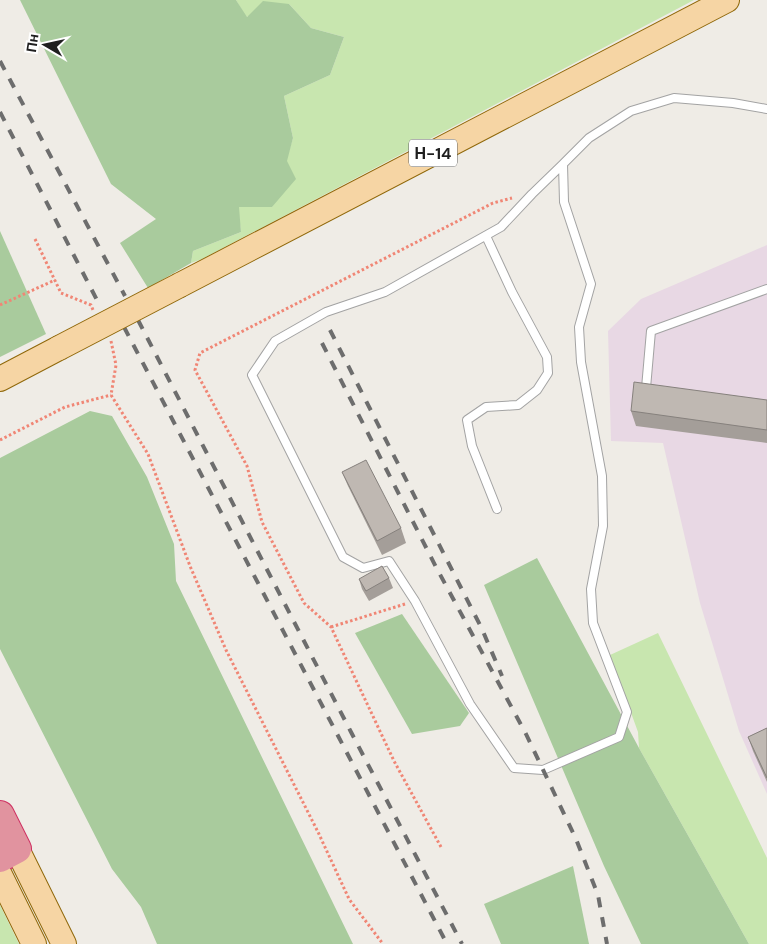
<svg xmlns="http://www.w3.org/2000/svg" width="767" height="944" font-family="'DM Sans',sans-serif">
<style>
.industrial{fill:#e8d8e4}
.grass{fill:#c8e6af}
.forest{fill:#a9cb9d}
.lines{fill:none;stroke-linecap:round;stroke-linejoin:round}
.lane-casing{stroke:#a3a3a3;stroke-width:10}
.primary-casing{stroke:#90680a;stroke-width:26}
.highway-casing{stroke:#cf3162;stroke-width:30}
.path{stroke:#f08675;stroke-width:3;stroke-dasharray:2.5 2.5;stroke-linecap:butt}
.lane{stroke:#fff;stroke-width:8}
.primary{stroke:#f6d5a4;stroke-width:24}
.highway{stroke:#e1939f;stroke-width:28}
.rail{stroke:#6d6d6d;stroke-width:4;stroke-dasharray:10 10;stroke-linecap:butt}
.primary-bridge-casing{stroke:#90680a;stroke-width:26;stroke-linecap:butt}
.primary-bridge{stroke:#f6d5a4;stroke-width:24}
.wall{fill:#a49e99}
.building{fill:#bfb8b2;stroke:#86817d}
.labels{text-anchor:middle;stroke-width:4;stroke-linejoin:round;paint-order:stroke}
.shield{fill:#fff;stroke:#626262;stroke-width:1}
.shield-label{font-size:16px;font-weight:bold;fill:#1f1f1f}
</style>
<rect width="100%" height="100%" fill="#efece6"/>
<!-- industrial -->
<path class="industrial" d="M767,245V794L739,731L700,603L663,443L611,441L608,331L641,299Z"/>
<!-- grass -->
<g class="grass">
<path d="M236,0H694L202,259L191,263L193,251L241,232L238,207H272L293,138L284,96L330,75L344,37L311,28L289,4L246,17Z"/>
<path d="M658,633L767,858V944H749L639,748L638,732L610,655Z"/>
<path d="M0,905L19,944H0Z"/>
</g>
<!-- forest -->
<g class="forest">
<path d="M20,0H236L247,17L263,1L289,4L311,28L344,37L330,75L284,96L293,138L287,161L296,179L272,207H239L241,232L193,251L191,263L148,288L120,243L156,219L111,184Z"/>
<path d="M0,231L46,334L0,357Z"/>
<path d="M90,411L112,416L147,477L174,544L176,581L353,944H157L141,907L112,869L0,649V458Z"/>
<path d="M537,558L639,748L749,944H641L604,866L484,585Z"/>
<path d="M402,614L469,713L460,726L412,734L355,633Z"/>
<path d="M573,866L589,944H501L484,904Z"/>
</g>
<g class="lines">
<!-- lane casing -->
<g class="lane-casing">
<g id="lane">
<path d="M563,164L532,194L501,227L385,292L326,312L275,341L252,375L343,557L363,568L389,561L415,601L470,704L514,768L543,770L619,737L627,712L593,623L591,589L603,526L602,476L581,362L579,327L591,284L564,202L563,164L589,138L631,111L674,98L733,103L767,109"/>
<path d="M486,236L512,292L547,357L548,373L537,390L518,405L486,407L467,420L472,446L497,509"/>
<path d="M651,389L646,388L651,331L767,289"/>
</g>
</g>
<!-- primary casing -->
<g class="primary-casing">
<g id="primary">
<path d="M180,285L727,0"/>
<path d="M0,379L59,348"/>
<path d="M17,849L64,944"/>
<path d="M0,875L34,944"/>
</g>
</g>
<!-- highway casing -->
<g class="highway-casing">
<path id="highway" d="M0,815L17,849L0,858"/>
</g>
<!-- path -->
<g class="path">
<path d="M35,239L61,293L91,305L93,310"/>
<path d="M0,305L55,280"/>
<path d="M111,341L116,365L111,395L148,454L190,566L226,650L318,832L349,899L383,944"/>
<path d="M0,440L65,407L111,395"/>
<path d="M331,627L405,604"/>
<path d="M441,847L394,761L331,627L304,603L262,522L247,466L195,370L200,353L493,203L512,198"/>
</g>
<!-- lane -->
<use href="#lane" class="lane"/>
<!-- primary -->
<use href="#primary" class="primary"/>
<!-- highway -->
<use href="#highway" class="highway"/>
<!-- rail -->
<g class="rail">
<path d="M0,61L125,296"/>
<path d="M0,112L99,304"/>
<path d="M138,320L351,732L462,944"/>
<path d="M124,327L447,944"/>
<path d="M330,330L482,629L502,676"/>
<path d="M322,343L436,567L526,734L576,839L598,895L607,944"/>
</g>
<!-- primary-bridge casing -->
<g class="primary-bridge-casing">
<path id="primary-bridge" d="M59,348L180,285"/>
</g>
<!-- primary-bridge -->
<use href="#primary-bridge" class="primary-bridge"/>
</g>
<!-- wall -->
<g class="wall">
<path d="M767,400V443L636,426L631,411Z"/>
<path d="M342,472L401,528L406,543L382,555L348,486Z"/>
<path d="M389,578L393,588L369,601L362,589L359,579Z"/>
<path d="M767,728V782L753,751L748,737Z"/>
</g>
<!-- building -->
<g class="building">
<path d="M634,382L767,400V430L631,411Z"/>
<path d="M366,460L401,528L377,541L342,472Z"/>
<path d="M382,566L389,578L366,591L359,579Z"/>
<path d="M767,728V778L748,737Z"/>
</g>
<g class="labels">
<!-- shield labels -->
<rect class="shield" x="409" y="139.5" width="48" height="27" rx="4"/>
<g class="shield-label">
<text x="433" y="159">Н-14</text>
</g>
</g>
<!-- north arrow -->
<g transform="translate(45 45) rotate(279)" stroke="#ffffff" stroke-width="4" paint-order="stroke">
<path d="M0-4L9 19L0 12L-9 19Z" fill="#1f1f1f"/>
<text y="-8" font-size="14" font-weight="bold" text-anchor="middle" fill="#1f1f1f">Пн</text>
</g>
</svg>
